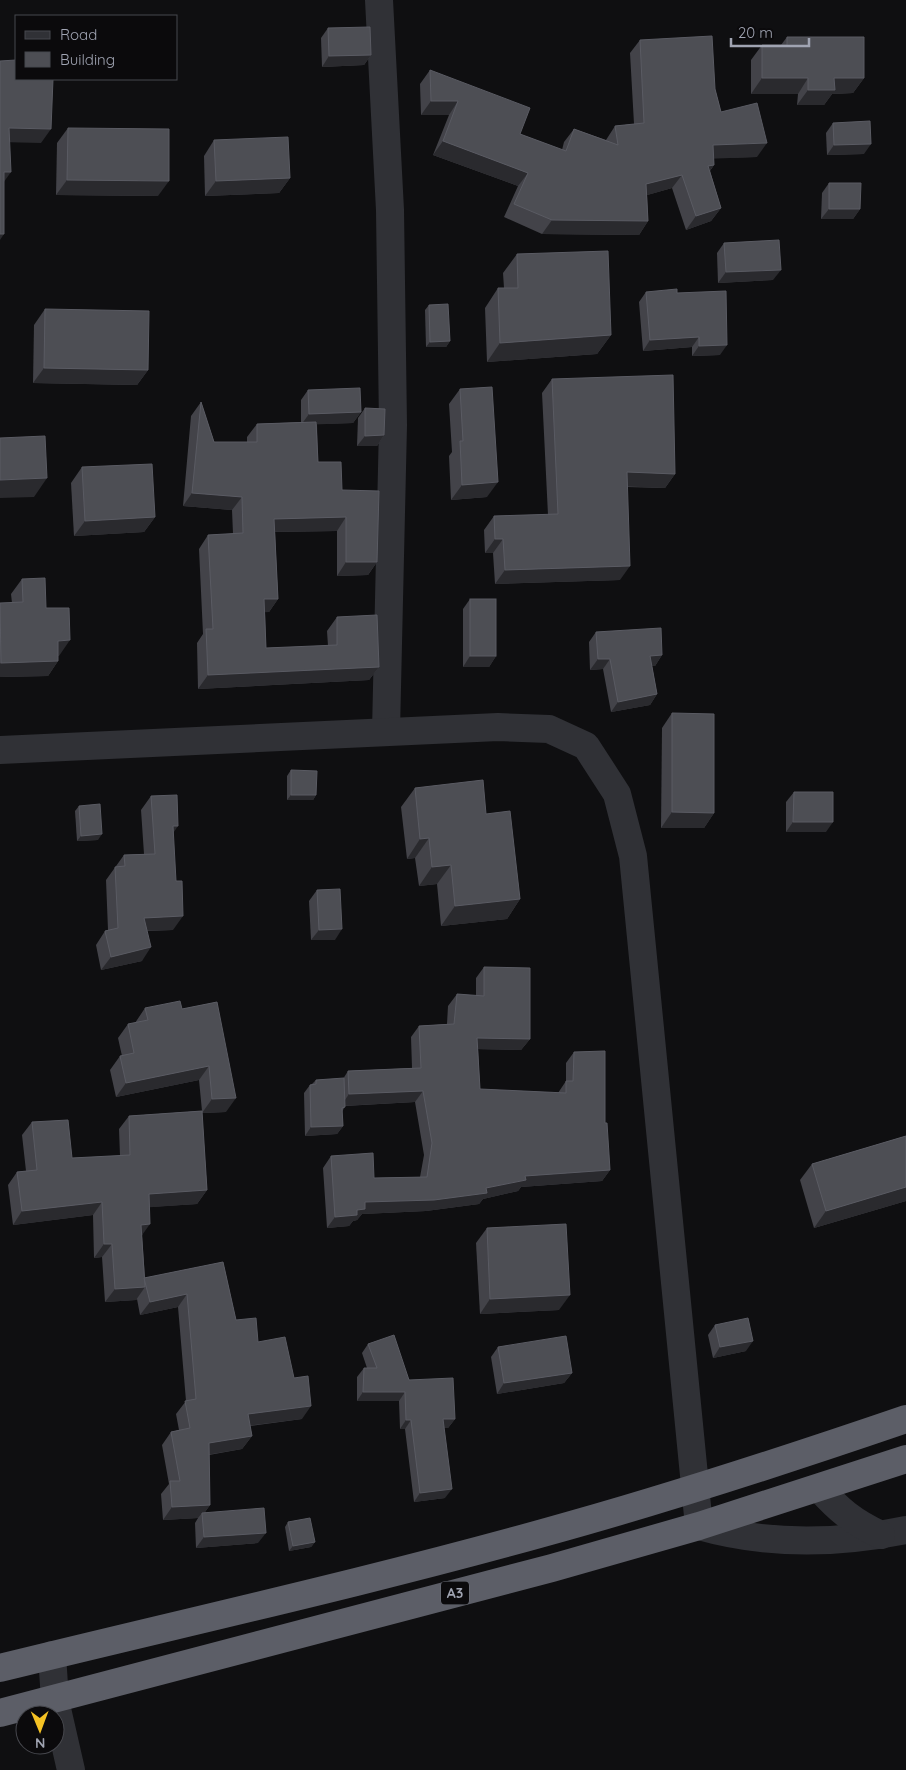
<svg xmlns="http://www.w3.org/2000/svg" width="906" height="1770" font-family="Quicksand,sans-serif">
<style>
.lines{fill:none;stroke-linecap:round;stroke-linejoin:round}
.minor{stroke:#303136;stroke-width:28}
.highway{stroke:#5c5e67;stroke-width:28}
.wall{fill:#434349}
.shaded-wall{fill:#2a2a2e}
.building{fill:#4d4e54;stroke:#5a5b63}
.labels{text-anchor:middle;stroke-width:4;stroke-linejoin:round;paint-order:stroke}
.shield{fill:#0b0a0c;stroke:#737680;stroke-width:1}
.shield-label{font-size:14px;font-weight:bold;fill:#a0a4b2}
</style>
<rect width="100%" height="100%" fill="#0f0f11"/>
<g class="lines">
<!-- minor -->
<g class="minor">
<path d="M379,0L390,210L393,425L386,731"/>
<path d="M0,750L498,727L549,729L586,746L617,794L633,856L699,1526C766,1545 838,1544 906,1530"/>
<path d="M819,1488C839,1510 853,1522 881,1535"/>
<path d="M52,1655L55,1700L71,1770"/>
</g>
<!-- highway -->
<g class="highway">
<path d="M0,1668C183,1623 368,1582 550,1531C670,1498 789,1459 906,1419"/>
<path d="M0,1713L552,1568L699,1526L906,1459"/>
</g>
</g>
<!-- wall -->
<g class="wall">
<path d="M328,28L371,55L364,65L322,67L321,38Z"/>
<path d="M787,37L864,78L853,93L832,94L824,105H797L798,94H751V60L762,45H781Z"/>
<path d="M640,40L715,89L721,112L757,157L714,158V165L710,171L721,208L711,221L686,230L672,188L647,195L648,221L639,235L542,234L504,217L518,186L433,155L449,115H421L420,84L430,70L520,134L562,150L564,142L574,129L606,140L615,126L634,124L630,53Z"/>
<path d="M833,123L864,154L827,155L826,133Z"/>
<path d="M68,128L158,196L56,195L57,143Z"/>
<path d="M214,140L290,178L279,193L205,196L204,156Z"/>
<path d="M829,183L860,209L853,219H821L822,193Z"/>
<path d="M724,243L773,280L718,283L717,253Z"/>
<path d="M517,254L611,335L597,354L487,362L485,308L498,288H504L503,273Z"/>
<path d="M646,292L677,293L720,355L692,356V347L643,351L639,302Z"/>
<path d="M429,305L450,341L446,347H426L425,310Z"/>
<path d="M45,309L148,370L137,385L33,383L34,325Z"/>
<path d="M552,379L675,474L665,488L627,487L620,580L495,584L493,553H485L484,530L494,516L548,515L542,393Z"/>
<path d="M460,389L487,497L451,500L449,456L452,452L449,404Z"/>
<path d="M308,390L361,412L353,423L317,424L318,462L342,490L377,562L368,575L337,576V531L275,532L278,599L269,612H265L266,648L328,646L327,631L337,617L379,667L369,680L198,689L197,643L203,634L199,549L208,535L233,534L232,510L183,506L191,416L201,402L214,442H247V437L257,424L301,422V400Z"/>
<path d="M365,408L384,435L377,446H357L358,418Z"/>
<path d="M82,467L155,517L144,532L74,536L71,483Z"/>
<path d="M22,579L46,608L59,656H58V661L48,676L0,677V603H12L11,594Z"/>
<path d="M470,599L496,656L489,667H463V609Z"/>
<path d="M596,632L662,655L655,666H652L657,694L650,705L611,712L603,669L590,670L589,642Z"/>
<path d="M672,713L714,813L704,828H661L662,728Z"/>
<path d="M291,770L316,795L313,800H287V776Z"/>
<path d="M415,788L486,814L520,899L507,919L441,926L437,884L419,886L415,858L407,859L401,807Z"/>
<path d="M794,792L826,832H786V802Z"/>
<path d="M151,796L173,833V930L147,931L142,961L101,970L96,945L105,931L108,930L106,880L124,855L144,854L141,810Z"/>
<path d="M79,806L98,840L77,841L75,811Z"/>
<path d="M317,890L335,940H311L309,901Z"/>
<path d="M484,967L530,1039L521,1050L478,1049L480,1089L558,1093L566,1081V1063L574,1052L605,1123L610,1170L602,1181L521,1187L518,1191L483,1199L479,1204L426,1211L362,1214L357,1220L353,1221L349,1226L327,1228L323,1168L331,1156L374,1178L420,1177L424,1155L415,1102L345,1106L342,1112L343,1126L337,1134L305,1136L304,1093L310,1085L312,1084L316,1080L343,1079L348,1071L412,1068L411,1037L419,1026L447,1024L448,1006L457,994L476,996V978Z"/>
<path d="M217,1002L226,1112L202,1113L207,1190L197,1204L149,1207L142,1236L145,1278L223,1262L236,1320L258,1342L302,1419L250,1426L252,1436L242,1449L209,1455L210,1505L205,1512L258,1543L196,1548L195,1523L198,1518L163,1520L161,1494L169,1484L162,1445L171,1432L179,1430L176,1414L186,1401L178,1307L140,1315L137,1299L136,1300L105,1302L102,1257L94,1258L93,1215L13,1225L8,1185L17,1172L26,1171L22,1135L32,1122L72,1158L120,1156L119,1129L129,1116L202,1111L199,1080L116,1097L110,1070L120,1056H122L118,1038L128,1024L135,1023L145,1008L182,1009Z"/>
<path d="M906,1136V1201L814,1228L800,1180L812,1164Z"/>
<path d="M487,1228L559,1310L480,1314L476,1243Z"/>
<path d="M715,1325L746,1351L713,1358L708,1335Z"/>
<path d="M368,1344L455,1419L448,1428H444L445,1498L414,1502L405,1429H400L399,1401H357V1377L364,1368H367L362,1353Z"/>
<path d="M498,1347L572,1373L564,1383L497,1394L491,1357Z"/>
<path d="M288,1522L315,1542L311,1547L289,1551L285,1527Z"/>
</g>
<!-- shaded-wall -->
<g class="shaded-wall">
<path d="M371,55L364,65L322,67L329,56Z"/>
<path d="M762,78H808L798,94H751Z"/>
<path d="M834,78H864L853,93L832,94L824,105H797L808,90Z"/>
<path d="M431,101H458L449,115H421Z"/>
<path d="M9,128L51,129L41,143L0,142Z"/>
<path d="M443,141L528,173L518,186L433,155Z"/>
<path d="M767,143L757,157L704,159L713,145Z"/>
<path d="M871,144L864,154L827,155L834,145Z"/>
<path d="M714,165L704,179L708,166Z"/>
<path d="M4,172H11L1,186Z"/>
<path d="M682,175L672,188L637,198L646,184Z"/>
<path d="M290,178L279,193L205,196L216,181Z"/>
<path d="M67,180L169,181L158,196L56,195Z"/>
<path d="M721,208L711,221L686,230L696,216Z"/>
<path d="M829,209H860L853,219H821Z"/>
<path d="M552,220L648,221L639,235L542,234Z"/>
<path d="M0,234H4L0,240Z"/>
<path d="M781,270L773,280L718,283L726,272Z"/>
<path d="M611,335L597,354L487,362L500,343Z"/>
<path d="M699,337L692,347L643,351L650,340Z"/>
<path d="M450,341L446,347H426L430,342Z"/>
<path d="M727,345L720,355L692,356L699,346Z"/>
<path d="M44,368L148,370L137,385L33,383Z"/>
<path d="M361,412L353,423L301,425L309,414Z"/>
<path d="M384,435L377,446H357L365,436Z"/>
<path d="M627,472L675,474L665,488L617,486Z"/>
<path d="M47,478L34,497L0,498V480Z"/>
<path d="M498,482L487,497L451,500L462,485Z"/>
<path d="M192,493L242,497L232,510L183,506Z"/>
<path d="M155,517L144,532L74,536L85,521Z"/>
<path d="M346,517L337,531L265,532L274,519Z"/>
<path d="M495,539H503L493,553H485Z"/>
<path d="M346,562H377L368,575L337,576Z"/>
<path d="M630,566L620,580L495,584L505,570Z"/>
<path d="M264,599H278L269,612L255,613Z"/>
<path d="M70,640L59,656H47L58,641Z"/>
<path d="M662,655L655,666H643L650,656Z"/>
<path d="M470,656H496L489,667H463Z"/>
<path d="M598,659H610L603,669L590,670Z"/>
<path d="M58,661L48,676L0,677V664L1,663Z"/>
<path d="M379,667L369,680L198,689L208,675Z"/>
<path d="M657,694L650,705L611,712L618,702Z"/>
<path d="M291,795H316L313,800H287Z"/>
<path d="M672,812L714,813L704,828H661Z"/>
<path d="M793,822H833L826,832H786Z"/>
<path d="M173,826H178L169,839Z"/>
<path d="M102,834L98,840L77,841L81,836Z"/>
<path d="M429,838L415,858L407,859L420,839Z"/>
<path d="M451,865L437,884L419,886L432,867Z"/>
<path d="M520,899L507,919L441,926L455,906Z"/>
<path d="M183,916L173,930L135,931L144,918Z"/>
<path d="M342,929L335,940H311L319,930Z"/>
<path d="M151,947L142,961L101,970L111,957Z"/>
<path d="M477,1038L530,1039L521,1050L469,1049Z"/>
<path d="M209,1066L199,1080L116,1097L126,1083Z"/>
<path d="M423,1091L415,1102L341,1106L349,1094Z"/>
<path d="M236,1098L226,1112L202,1113L212,1099Z"/>
<path d="M343,1126L337,1134L305,1136L311,1127Z"/>
<path d="M610,1170L602,1181L521,1187L518,1191L483,1199L479,1204L426,1211L362,1214L357,1220L353,1221L349,1226L327,1228L335,1217L357,1210L365,1202L486,1188L525,1176Z"/>
<path d="M906,1187V1201L814,1228L826,1211Z"/>
<path d="M207,1190L197,1204L139,1208L149,1194Z"/>
<path d="M102,1202L93,1215L13,1225L22,1211Z"/>
<path d="M150,1224L140,1238L141,1225Z"/>
<path d="M104,1244H112L102,1257L94,1258Z"/>
<path d="M145,1287L136,1300L105,1302L115,1289Z"/>
<path d="M187,1294L178,1307L140,1315L150,1302Z"/>
<path d="M570,1295L559,1310L480,1314L490,1299Z"/>
<path d="M753,1341L746,1351L713,1358L720,1347Z"/>
<path d="M572,1373L564,1383L497,1394L504,1383Z"/>
<path d="M363,1392H405L399,1401H357Z"/>
<path d="M311,1406L302,1419L239,1427L248,1414Z"/>
<path d="M443,1419H455L448,1428H436Z"/>
<path d="M406,1420H411L405,1429H400Z"/>
<path d="M252,1436L242,1449L200,1456L209,1443Z"/>
<path d="M452,1489L445,1498L414,1502L420,1493Z"/>
<path d="M210,1505L202,1516V1513L198,1518L163,1520L172,1507Z"/>
<path d="M266,1533L258,1543L196,1548L204,1537Z"/>
<path d="M315,1542L311,1547L289,1551L293,1546Z"/>
</g>
<!-- building -->
<g class="building">
<path d="M370,27L371,55L329,56L328,28Z"/>
<path d="M712,36L715,89L721,112L757,103L767,143L713,145L714,165L708,166L721,208L696,216L682,175L646,184L648,221L552,220L514,204L528,173L443,141L458,101H431L430,70L530,108L520,134L566,151L574,129L618,145L615,126L644,123L640,40Z"/>
<path d="M787,37H864V78H834L835,90H808V78H762V45H787Z"/>
<path d="M16,60V79H53L51,129L9,128L11,172H4V234H0V61Z"/>
<path d="M870,121L871,144L834,145L833,123Z"/>
<path d="M68,128L169,129V181L67,180Z"/>
<path d="M288,137L290,178L216,181L214,140Z"/>
<path d="M829,183H861L860,209H829Z"/>
<path d="M779,240L781,270L726,272L724,243Z"/>
<path d="M608,251L611,335L500,343L498,288H518L517,254Z"/>
<path d="M677,289V293L726,291L727,345L699,346V337L650,340L646,292Z"/>
<path d="M448,304L450,341L430,342L429,305Z"/>
<path d="M45,309L149,311L148,370L44,368Z"/>
<path d="M673,375L675,474L627,472L630,566L505,570L503,539H495L494,516L558,514L552,379Z"/>
<path d="M492,387L498,482L462,485L460,441H463L460,389Z"/>
<path d="M360,388L361,412L309,414L308,390Z"/>
<path d="M201,402L214,442H257V424L316,422L318,462H341L342,490L379,491L377,562H346V517L274,519L278,599H264L266,648L337,645V617L377,615L379,667L208,675L206,629H213L208,535L243,533L242,497L192,493Z"/>
<path d="M365,408L385,409L384,435L365,436Z"/>
<path d="M45,436L47,478L0,480V438Z"/>
<path d="M152,464L155,517L85,521L82,467Z"/>
<path d="M45,578L46,608H69L70,640L58,641V661L1,663L0,603L23,602L22,579Z"/>
<rect x="470" y="599" width="26" height="57"/>
<path d="M661,628L662,655L650,656L657,694L618,702L610,659H598L596,632Z"/>
<path d="M672,713L714,714V813L672,812Z"/>
<path d="M291,770L317,771L316,795H291Z"/>
<path d="M483,780L486,814L510,811L520,899L455,906L451,865L432,867L429,838L420,839L415,788Z"/>
<path d="M794,792H833V822H793Z"/>
<path d="M177,795L178,826H173L176,881H182L183,916L144,918L151,947L111,957L105,931L118,928L115,867L125,866L124,855L155,854L151,796Z"/>
<path d="M100,804L102,834L81,836L79,806Z"/>
<path d="M340,889L342,929L319,930L317,890Z"/>
<path d="M484,967L530,968V1039L477,1038L480,1089L566,1093V1081H573L574,1052L605,1051V1123H607L610,1170L525,1176L526,1180L486,1188L487,1193L434,1200L365,1202V1209L357,1210V1215L335,1217L331,1156L373,1153L374,1178L427,1177L432,1143L423,1091L349,1094L348,1071L421,1068L419,1026L454,1024L457,994L484,996Z"/>
<path d="M180,1001L182,1009L217,1002L236,1098L212,1099L209,1066L126,1083L120,1056L134,1053L128,1024L148,1020L145,1008Z"/>
<path d="M344,1078L345,1107L342,1108L343,1126L311,1127L310,1085L316,1084V1080Z"/>
<path d="M202,1111L207,1190L149,1194L150,1224L141,1225L145,1287L115,1289L112,1244H104L102,1202L22,1211L17,1172L37,1170L32,1122L68,1120L72,1158L130,1155L129,1116Z"/>
<path d="M906,1136V1187L826,1211L812,1164Z"/>
<path d="M566,1224L570,1295L490,1299L487,1228Z"/>
<path d="M223,1262L236,1320L256,1318L258,1342L285,1337L294,1378L308,1376L311,1406L248,1414L252,1436L209,1443L210,1505L172,1507L170,1481H180L171,1432L190,1428L185,1401L196,1399L187,1294L150,1302L144,1278Z"/>
<path d="M748,1318L753,1341L720,1347L715,1325Z"/>
<path d="M394,1335L409,1380L453,1378L455,1419H443L452,1489L420,1493L411,1420H406L405,1392H363L364,1368H377L368,1344Z"/>
<path d="M566,1336L572,1373L504,1383L498,1347Z"/>
<path d="M264,1508L266,1533L204,1537L202,1513Z"/>
<path d="M310,1518L315,1542L293,1546L288,1522Z"/>
</g>
<g class="labels">
<!-- shield labels -->
<rect class="shield" x="441" y="1581.5" width="28" height="23" rx="4"/>
<g class="shield-label">
<text x="455" y="1598">A3</text>
</g>
</g>
<!-- legend -->
<rect x="15" y="15" width="162" height="65" fill="#0b0a0c" stroke="#47484e"/>
<rect x="25" y="31" width="25" height="8" fill="#303136" stroke="#47484e"/>
<text x="60" y="40" font-size="15" fill="#a0a4b2">Road</text>
<rect x="25" y="52" width="25" height="15" fill="#4d4e54" stroke="#47484e"/>
<text x="60" y="65" font-size="15" fill="#a0a4b2">Building</text>
<!-- north arrow -->
<g transform="translate(40 1730) rotate(179)"><circle r="24" fill="#0b0a0c" stroke="#47484e"/>
<path d="M0-4L9 19L0 12L-9 19Z" fill="#f5c224"/>
<text y="-8" font-size="14" font-weight="bold" text-anchor="middle" fill="#a0a4b2">N</text>
</g>
<!-- scale -->
<path d="M731 38v8h78v-8" fill="none" stroke="#a0a4b2" stroke-width="2.5"/>
<text x="738" y="38" font-size="15" fill="#a0a4b2" stroke="#0b0a0c" stroke-width="4" paint-order="stroke">20 m</text>
</svg>
